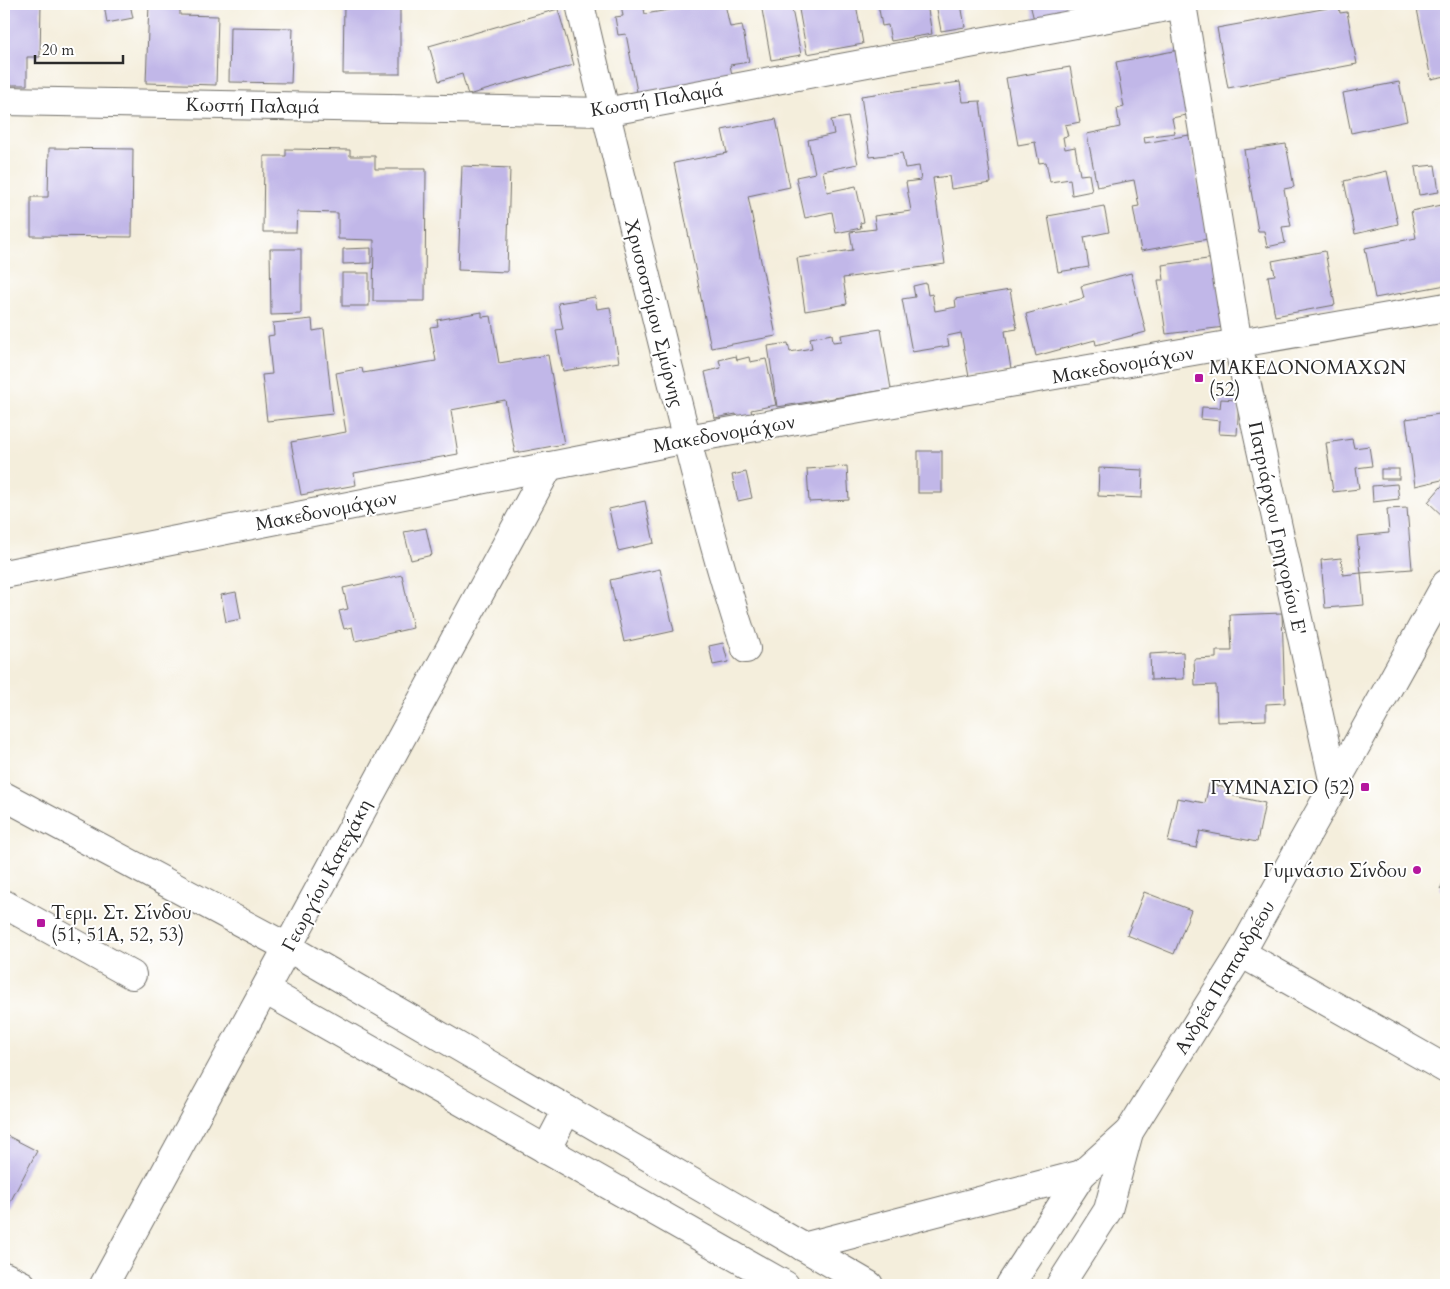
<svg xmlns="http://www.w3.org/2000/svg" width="1450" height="1289" font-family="Cardo,serif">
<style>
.building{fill:#c1b7e8}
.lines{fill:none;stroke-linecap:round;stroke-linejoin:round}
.minor-casing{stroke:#716f69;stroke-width:30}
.minor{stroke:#fff;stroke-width:28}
.poi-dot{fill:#b5179e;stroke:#fff;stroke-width:2}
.labels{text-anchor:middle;stroke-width:4;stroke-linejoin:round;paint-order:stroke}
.street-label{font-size:19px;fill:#2b2b2b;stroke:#fff}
.poi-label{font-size:19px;fill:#2b2b2b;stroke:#fff;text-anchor:start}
</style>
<rect width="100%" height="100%" fill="#fff"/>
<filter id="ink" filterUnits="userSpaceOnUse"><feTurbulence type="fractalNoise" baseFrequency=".02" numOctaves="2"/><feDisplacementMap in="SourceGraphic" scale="10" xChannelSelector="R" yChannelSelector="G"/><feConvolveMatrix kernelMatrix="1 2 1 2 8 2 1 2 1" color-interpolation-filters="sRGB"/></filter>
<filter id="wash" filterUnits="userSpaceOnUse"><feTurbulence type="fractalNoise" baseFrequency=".0096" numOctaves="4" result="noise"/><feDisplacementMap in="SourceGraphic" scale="20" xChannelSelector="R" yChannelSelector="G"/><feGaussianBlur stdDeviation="1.12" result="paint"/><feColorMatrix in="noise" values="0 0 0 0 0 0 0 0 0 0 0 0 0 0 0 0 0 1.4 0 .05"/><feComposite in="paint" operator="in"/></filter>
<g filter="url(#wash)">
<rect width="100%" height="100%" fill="#f4eedc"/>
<g id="blocks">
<!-- building -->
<g class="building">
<path d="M4,4H41L40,57H27V85H4Z"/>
<path d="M104,4H130L133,18L107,23Z"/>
<path d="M149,4H180V15L218,16L216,85L146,83Z"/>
<path d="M344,4H400V74H343Z"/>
<path d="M621,4H643L645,14L704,4H725L730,27L742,25L749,62L730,65L733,80L638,97L626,34L618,35L615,17L623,16Z"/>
<path d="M761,4H791L801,55L771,60Z"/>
<path d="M798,4H856L863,44L807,54Z"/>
<path d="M878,4H927L932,34L891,41L888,25L882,26Z"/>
<path d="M936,4H961L965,27L941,31Z"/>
<path d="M1030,4H1093L1094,10L1035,24Z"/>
<path d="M1416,4H1446V42L1444,43L1446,76L1431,79Z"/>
<path d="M1339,6L1340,13L1347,12L1357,64L1228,88L1217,28Z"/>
<path d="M558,9L574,65L468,95L462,74L439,81L429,46Z"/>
<path d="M230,27L293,28L291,83L229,82Z"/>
<path d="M1179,50L1191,114L1172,118L1175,133L1144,137L1145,143L1189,135L1208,239L1141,251L1133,207L1139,206L1134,180L1097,187L1087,134L1120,127L1117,109L1124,107L1116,62Z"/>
<path d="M1070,67L1080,122L1065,125L1068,136L1063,137L1065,149L1075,147L1080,175L1089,174L1092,191L1072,195L1070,179L1050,182L1046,162L1039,163L1035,142L1018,145L1006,78Z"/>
<path d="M960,82L963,102L980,101L991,183L951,189L949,176L933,178L945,264L843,278L847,304L805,311L797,258L853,250L850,232L876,229L874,216L911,211L906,182L921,180L919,166L905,168L902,153L870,157L861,96Z"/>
<path d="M1399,82L1407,121L1351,133L1343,93Z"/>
<path d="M848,117L858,164L823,171L827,192L856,186L864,222L860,223L861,228L836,233L832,212L805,218L796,177L815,173L808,140L834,134L831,120Z"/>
<path d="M776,119L790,187L748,196L776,336L711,348L674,163L727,153L722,130Z"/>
<path d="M1286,144L1294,187L1284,189L1291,226L1282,227L1285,243L1267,247L1264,231H1258L1244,150Z"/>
<path d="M49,148L133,149L132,237L31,236V197H48Z"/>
<path d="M286,149L350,150V156H375V169H426L425,301H373L374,240L338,239V213L297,212L296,232H263L264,156H286Z"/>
<path d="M1435,165L1439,192L1419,195L1415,167Z"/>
<path d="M462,166L510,168L507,272L458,270Z"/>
<path d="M1387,171L1398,224L1355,234L1344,181Z"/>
<path d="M1446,204V285L1375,298L1365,248L1416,238L1411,211Z"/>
<path d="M1104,206L1109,232L1084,237L1089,267L1058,272L1048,216Z"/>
<path d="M371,248V263L343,264V249Z"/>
<path d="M270,249H301V314L271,315Z"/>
<path d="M1325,251L1335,305L1275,316L1268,276L1275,275L1272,261Z"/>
<path d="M1215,258L1225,327L1166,334L1158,280H1164L1162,265Z"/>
<rect x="342" y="273" width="27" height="33"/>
<path d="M1131,273L1146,332L1096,345L1095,340L1036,356L1026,314L1084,298L1081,286Z"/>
<path d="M926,283L928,295L932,294L935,311L956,307L955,299L1010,290L1017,329L1005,331L1011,369L969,377L961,333L947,336L949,346L912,352L902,299L915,297L913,286Z"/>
<path d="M595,297L597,309L610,307L619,362L563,371L556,330L563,329L558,303Z"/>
<path d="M482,312V317L491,316L499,363L548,355L564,444L515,453L505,400L451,410L458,454L354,473L356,485L301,495L291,442L346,432L336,373L362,368L363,373L436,361L430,327L438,326L437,320Z"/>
<path d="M312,319L313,331L324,329L333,414L267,421L262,375L272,374L268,336L274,335L273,323Z"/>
<path d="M881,329L891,389L777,407L768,346L788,343L790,352L812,348L810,338L832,334L833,342L842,341L841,335Z"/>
<path d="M736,356L737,360L749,357L750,362L766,359L776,405L751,410L753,420L738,424L736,414L715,418L705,372L721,368L719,360Z"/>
<path d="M1221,399L1239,400L1237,435L1219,434L1220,421L1201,419L1202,407L1220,408Z"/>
<path d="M1446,413V479L1415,486L1406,419Z"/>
<path d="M1352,439L1354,448L1369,446L1372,466L1356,468L1359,489L1333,492L1326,443Z"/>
<rect x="918" y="451" width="24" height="42"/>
<path d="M847,466L849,500L809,502L807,469Z"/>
<path d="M1099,468L1143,470L1142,498L1098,496Z"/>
<rect x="1381" y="469" width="18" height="10"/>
<path d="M746,472L752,498L738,501L732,475Z"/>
<path d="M1446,481V519L1428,502Z"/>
<path d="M1397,484L1399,499L1373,502L1372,486Z"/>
<path d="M645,501L654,543L618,551L609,509Z"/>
<path d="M1407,508L1412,569L1361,573L1364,605L1325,608L1321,560L1341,558L1343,575L1361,573L1357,536L1389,533L1387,509Z"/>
<path d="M426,528L432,555L411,560L404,532Z"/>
<path d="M660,569L674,631L624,642L610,580Z"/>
<path d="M402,575L413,628L355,641L352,627L344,629L339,611L348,609L343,588Z"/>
<path d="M236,592L241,619L226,622L221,595Z"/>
<path d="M1282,613L1285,703L1266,704V720L1217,722L1216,685L1195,686L1194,659L1216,658V651H1232L1230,615Z"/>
<path d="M723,643L728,662L713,665L709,646Z"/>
<path d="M1183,652L1184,679L1151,680L1150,654Z"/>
<path d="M1209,784L1226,788L1225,794L1265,803L1257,842L1200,831L1196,848L1168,842L1177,798L1205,803Z"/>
<path d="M1446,877V892L1440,889Z"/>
<path d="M1144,892L1191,910L1174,954L1127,935Z"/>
<path d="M4,1134L37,1151L7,1208L4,1207Z"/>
</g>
</g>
</g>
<g filter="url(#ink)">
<use href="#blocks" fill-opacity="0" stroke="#716f69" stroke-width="1"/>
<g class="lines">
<!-- minor casing -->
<g class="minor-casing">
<g id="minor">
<path d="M580,4C607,122 637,239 666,357C691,455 714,553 746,649"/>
<path d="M1182,4L1238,344L1334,784"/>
<path d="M4,101L605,112L1183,4"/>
<path d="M4,574L687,439L1446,307"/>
<path d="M4,796L287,947L869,1285"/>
<path d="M4,904L132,975"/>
<path d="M1241,953L1446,1069"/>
<path d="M265,990L785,1285"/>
<path d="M546,1150L567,1110"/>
<path d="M803,1247L1082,1174"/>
<path d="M4,1276L22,1285"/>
<path d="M104,1285L549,466"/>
<path d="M1010,1285L1082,1174L1129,1132L1241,953L1446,584"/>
<path d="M1060,1285L1108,1210L1129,1132"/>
</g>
</g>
<!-- minor -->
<use href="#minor" class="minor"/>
</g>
</g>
<!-- markers -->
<g class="poi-dot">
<rect x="1194" y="373" width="10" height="10" rx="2.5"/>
<rect x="1360" y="782" width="10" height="10" rx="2.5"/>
<circle cx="1417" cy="870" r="5"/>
<rect x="36" y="918" width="10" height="10" rx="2.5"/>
</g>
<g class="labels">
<!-- street labels -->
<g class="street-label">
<text transform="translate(657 99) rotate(-9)" y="7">Κωστή Παλαμά</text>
<text transform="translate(253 105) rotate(1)" y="7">Κωστή Παλαμά</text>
<text transform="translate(655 313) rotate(76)" y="7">Χρυσοστόμου Σμύρνης</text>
<text transform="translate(1123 364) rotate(-10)" y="7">Μακεδονομάχων</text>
<text transform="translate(724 433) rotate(-10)" y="7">Μακεδονομάχων</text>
<text transform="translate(326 510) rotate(-11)" y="7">Μακεδονομάχων</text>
<text transform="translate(1278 528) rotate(78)" y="7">Πατριάρχου Γρηγορίου Ε'</text>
<text transform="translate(326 875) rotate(-62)" y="7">Γεωργίου Κατεχάκη</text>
<text transform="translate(1224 977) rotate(-59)" y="7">Ανδρέα Παπανδρέου</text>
</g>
<!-- poi labels -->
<g class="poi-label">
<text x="1209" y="374">ΜΑΚΕΔΟΝΟΜΑΧΩΝ<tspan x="1209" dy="22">(52)</tspan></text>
<text x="1355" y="794" text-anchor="end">ΓΥΜΝΑΣΙΟ (52)</text>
<text x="1407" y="877" text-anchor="end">Γυμνάσιο Σίνδου</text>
<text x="51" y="919">Τερμ. Στ. Σίνδου<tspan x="51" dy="22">(51, 51Α, 52, 53)</tspan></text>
</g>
</g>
<!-- margin -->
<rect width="1450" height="1289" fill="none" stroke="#fff" stroke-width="20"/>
<!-- scale -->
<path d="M35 55v8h88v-8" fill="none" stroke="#2b2b2b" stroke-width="2.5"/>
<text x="42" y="55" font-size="15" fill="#2b2b2b" stroke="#ffffff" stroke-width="4" paint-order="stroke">20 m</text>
</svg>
